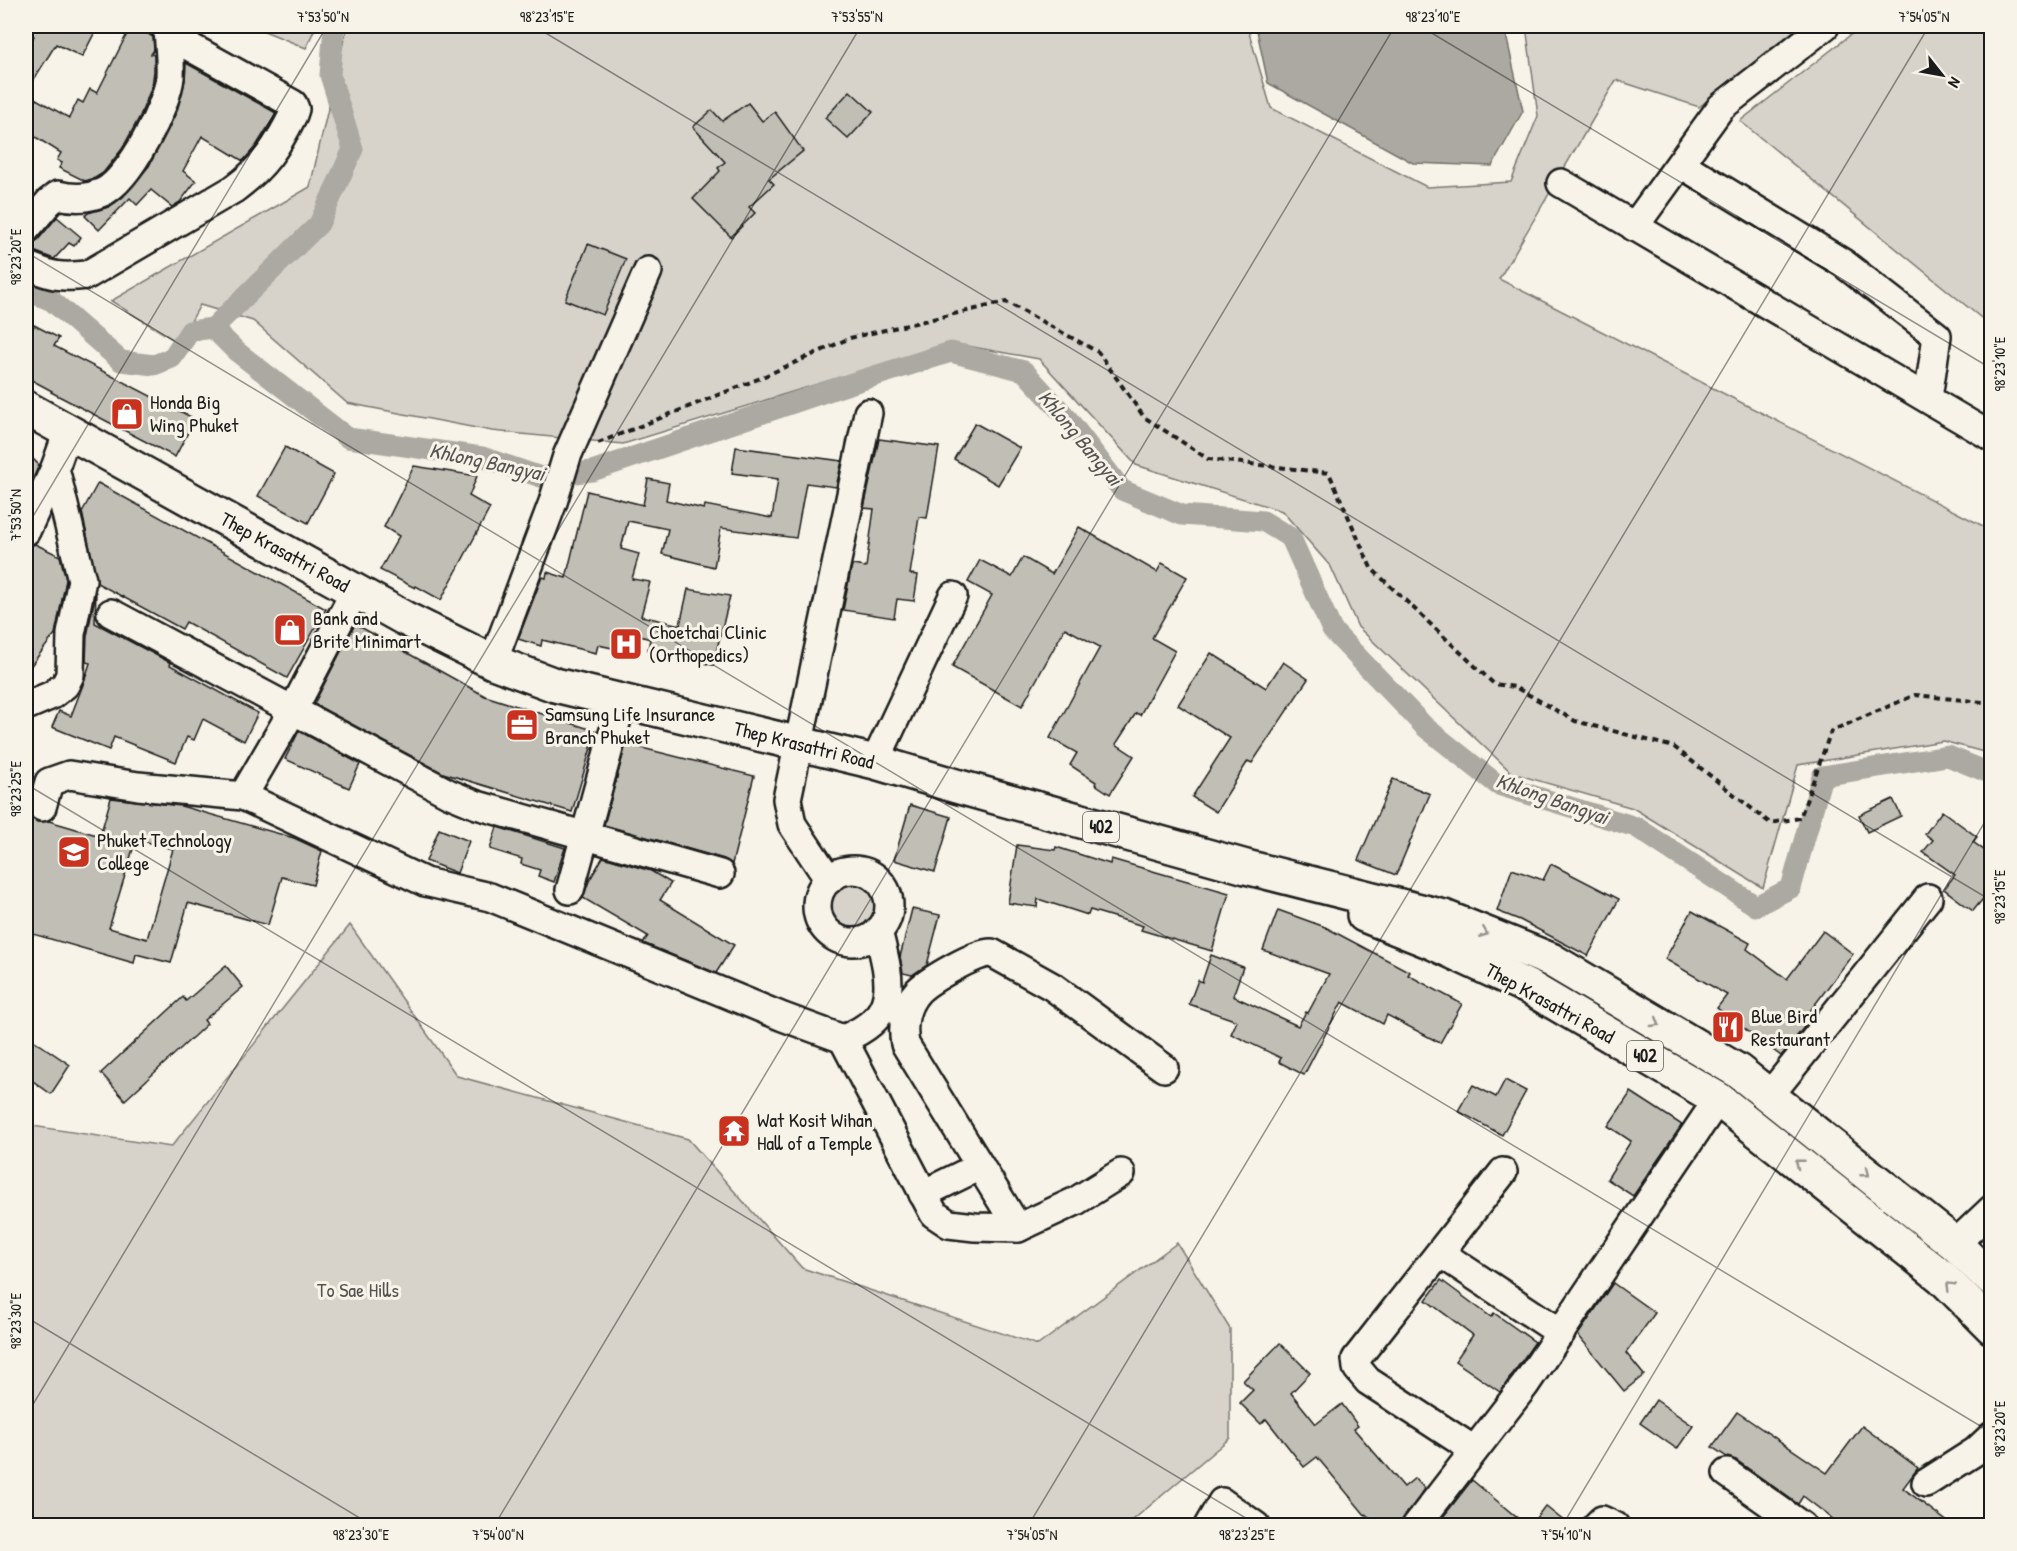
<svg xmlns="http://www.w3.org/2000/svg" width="2017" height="1551" font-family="'Patrick Hand',sans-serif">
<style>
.green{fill:#d7d3cb;stroke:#7a7874;stroke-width:1.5}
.water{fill:#aca9a2;stroke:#72716c;stroke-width:1.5}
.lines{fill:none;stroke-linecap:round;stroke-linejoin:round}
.canal{stroke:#aca9a2;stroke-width:21}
.building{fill:#c0beb5;stroke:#1c1c1c;stroke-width:1.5;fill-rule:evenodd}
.minor-casing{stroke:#1c1c1c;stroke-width:32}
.major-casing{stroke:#1c1c1c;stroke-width:38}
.path{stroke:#1c1c1c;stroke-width:4;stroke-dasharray:6 4.5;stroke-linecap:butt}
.minor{stroke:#f7f3e8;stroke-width:27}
.major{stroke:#f7f3e8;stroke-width:33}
.oneway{stroke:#94928c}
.ticks{fill:none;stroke:#1c1c1c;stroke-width:1.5;stroke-opacity:0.45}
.labels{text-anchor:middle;stroke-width:6;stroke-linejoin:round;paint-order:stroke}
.shield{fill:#f7f3e8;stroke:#5e5c59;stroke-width:1.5}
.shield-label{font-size:18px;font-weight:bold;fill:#1c1c1c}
.poi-label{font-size:20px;fill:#1c1c1c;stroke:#f7f3e8;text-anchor:start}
.street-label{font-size:20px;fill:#1c1c1c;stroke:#f7f3e8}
.park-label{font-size:20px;fill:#545351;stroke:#f7f3e8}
.water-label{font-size:21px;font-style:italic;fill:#565452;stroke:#f7f3e8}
.neatline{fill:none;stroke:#1c1c1c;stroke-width:2}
.ticks-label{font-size:15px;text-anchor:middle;fill:#1c1c1c}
</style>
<rect width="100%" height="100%" fill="#f7f3e8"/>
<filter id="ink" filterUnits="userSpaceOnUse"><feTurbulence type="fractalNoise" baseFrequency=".0167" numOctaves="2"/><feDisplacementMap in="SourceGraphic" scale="12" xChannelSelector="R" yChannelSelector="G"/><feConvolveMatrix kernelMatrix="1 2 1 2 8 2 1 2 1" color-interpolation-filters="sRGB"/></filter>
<g filter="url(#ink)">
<!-- green -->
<g class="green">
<path d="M252,26H316L306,48Z"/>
<path d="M347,26H1247L1271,108L1427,187L1511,182L1538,116L1526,26H1801L1699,107L1616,80L1499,279L1991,530V754L1943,741L1798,765L1763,888L1633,808L1512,773L1358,627L1331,567L1282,511L1136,465L1039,359L951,343L623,444L492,431L347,403L253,321L200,305L179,343L111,301L310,187Z"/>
<path d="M1862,26H1991V326L1740,121Z"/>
<circle cx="852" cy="908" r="27"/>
<path d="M350,925L457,1076L688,1139L802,1268L1038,1345L1177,1243L1230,1329V1438L1127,1525H26V1125L171,1147Z"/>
</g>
<!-- water -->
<path class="water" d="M1256,26H1504L1523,111L1492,166L1413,163L1268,83Z"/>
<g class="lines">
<!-- canal -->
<g class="canal">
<path d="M26,290L52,301L121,361L154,365L172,358L190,331L213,328L236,351L348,438L482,457L541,477L592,471L843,386L951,352L1024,371L1067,418L1122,490L1182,515L1263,521L1291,538L1332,630L1425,727L1498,785L1636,827L1756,906L1791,888L1822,776L1948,756L1992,774"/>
<path d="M213,328L319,224L353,149L330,75L334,26"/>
</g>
</g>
<!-- building -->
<g class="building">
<path d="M26,26H98L82,57L56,44L26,92V51L34,36L26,31Z"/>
<path d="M131,26H136L153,37L154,50L151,54L154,55V71L152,86L140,116L122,149L103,173L95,178L85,181L59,168L62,163L57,160L61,153L26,131V93L69,118L78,100L83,103L90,89L97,93Z"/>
<path d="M186,63L276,113L273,119L256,146L243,161L202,136L183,171L196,181L180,202L172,207L151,190L137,205L130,198L99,230L85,216L88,213L109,207L123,197L149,166L177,111L185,80Z"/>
<path d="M850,91L873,112L848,139L825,118Z"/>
<path d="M748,103L762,121L775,112L803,151L769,179L774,184L749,207L755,213L731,237L693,199L720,171L718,168L725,162L693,127L712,110L722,121Z"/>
<path d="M57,217L81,237L74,246L69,243L54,259L26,248V244H32L38,240Z"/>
<path d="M588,244L626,259L603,315L565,300Z"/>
<path d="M34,325L59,338L54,346L195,419L175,457L51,392L52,391L26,377V342Z"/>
<path d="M975,423L1020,448L998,485L954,459Z"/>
<path d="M879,439L939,447L927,518L919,517L910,574L918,575L914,601L897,599L894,618L843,610L852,565L866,567L874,509L864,508Z"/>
<path d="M285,447L334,474L308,523L258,496Z"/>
<path d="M736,447L842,461L836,487L806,483L796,538L721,528L714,567L662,554L668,529L628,521L621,549L639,554L632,579L650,582L641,616L680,625L688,589L730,596L713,665L648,650L650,639L627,632L622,650L598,645L596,653L542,640L541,646L518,639L542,577L546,578L547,572L566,578L587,491L643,505L648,479L669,483L666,500L704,509L705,505L772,518L778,479L732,473Z"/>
<path d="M26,452L39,465L26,494Z"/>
<path d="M414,466L477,476L469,496L490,508L441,600L416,586L415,588L380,570L399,536L384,527Z"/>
<path d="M98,483L326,609L287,678L186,622L182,629L97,583L82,512Z"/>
<path d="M1079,527L1157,572L1162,563L1187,577L1152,638L1175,651L1140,715L1136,713L1116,744L1134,756L1110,794L1095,784L1096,782L1070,765L1077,753L1050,738L1100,647L1065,628L1022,706L952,667L992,595L968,582L980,560L1012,577L1023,557L1052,574Z"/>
<path d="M35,544L60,556L66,580L55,634L26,672V551L28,547Z"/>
<path d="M96,592L95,623L171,663L170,665L258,713L244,741L203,719L194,740L187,737L176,762L114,737L109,750L52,727L59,711L71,716L84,682L90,663L86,662L87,636Z"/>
<path d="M355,624L485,696L596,731L572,812L443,773L314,704Z"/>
<path d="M1211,653L1266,688L1283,662L1308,679L1252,763L1248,761L1216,812L1192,797L1230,738L1178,705Z"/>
<path d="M299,731L360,764L349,788L285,759Z"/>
<path d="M626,744L754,776L732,864L724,859L604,825Z"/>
<path d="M1393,779L1430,794L1396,875L1358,860Z"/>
<path d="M111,798L181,806L294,838L322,851L313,885L282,877L268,925L188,903L171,963L136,954L134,963L26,932V813L37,822L49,821L100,836ZM136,839L173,849L147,939L109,928Z"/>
<path d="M1893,799L1901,816L1867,832L1859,815Z"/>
<path d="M910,805L951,817L935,872L894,860Z"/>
<path d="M1942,811L1977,837L1973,842L1992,856V888L1973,911L1944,889L1955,875L1923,852L1933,840L1925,834Z"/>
<path d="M497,827L565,848L554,882L538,876L540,870L521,864L522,859L490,849Z"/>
<path d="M439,829L469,841L457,873L426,861Z"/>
<path d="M1017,845L1055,850L1056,847L1110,864L1111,859L1229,893L1212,951L1141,930L1143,926L1090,910L1088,915L1038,899L1037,907L1008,903Z"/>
<path d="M603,857L651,871L671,883L660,900L734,945L716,973L643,943L648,936L583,898L589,881Z"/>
<path d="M1551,864L1619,899L1588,956L1520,920L1497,911L1512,869L1543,880Z"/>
<path d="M912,909L940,915L927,965L912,975L903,973L900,957Z"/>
<path d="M1278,910L1325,927L1410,972L1408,975L1462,1004L1440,1043L1387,1015L1383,1024L1342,1002L1304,1075L1279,1062L1281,1058L1231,1034L1237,1021L1189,1004L1198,980L1202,982L1211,955L1243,967L1233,996L1298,1026L1306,1012L1308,1013L1329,974L1263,950Z"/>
<path d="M1692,911L1750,943L1747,949L1787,979L1823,931L1853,954L1801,1023L1805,1026L1781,1056L1717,1008L1727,995L1665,959Z"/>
<path d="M226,966L243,987L204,1020L207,1024L125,1100L101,1073L183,997L186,1001Z"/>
<path d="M26,1035L70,1065L51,1094L26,1076Z"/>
<path d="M1505,1080L1526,1091L1502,1135L1458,1111L1473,1085L1496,1097Z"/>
<path d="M1631,1092L1682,1125L1633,1196L1607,1179L1631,1141L1608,1126Z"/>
<path d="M1441,1280L1491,1317L1494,1313L1535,1342L1500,1392L1455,1361L1473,1335L1426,1300Z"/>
<path d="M1613,1283L1655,1313L1626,1353L1644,1375L1624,1391L1578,1335Z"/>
<path d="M1280,1343L1310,1373L1291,1393L1316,1424L1342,1404L1358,1426L1354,1429L1404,1487L1415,1478L1425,1489L1398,1526H1376L1366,1514L1365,1515L1317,1457L1304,1467L1266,1419L1261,1424L1240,1403L1253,1390L1243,1381Z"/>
<path d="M1656,1400L1693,1426L1677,1449L1640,1423Z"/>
<path d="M1737,1412L1827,1473L1862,1426L1918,1468L1903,1488L1953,1526H1842L1803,1496L1798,1504L1736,1460L1727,1457L1712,1447Z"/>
<path d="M1472,1480L1527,1526H1436Z"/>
<path d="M1545,1506L1570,1526H1530Z"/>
</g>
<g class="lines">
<!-- minor casing -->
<g class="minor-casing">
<g id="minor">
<path d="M1681,164L1843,263L1937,336L1928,398"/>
<path d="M1561,183L1992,437"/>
<path d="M1634,227L1721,107L1825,26"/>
<path d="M26,229L49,202L58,195C74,199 88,199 103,192C130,179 167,106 170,77C171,62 169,45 168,30"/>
<path d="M26,265C51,276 60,278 87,275L234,189C264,167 277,147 293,115L295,109L293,104L181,42L164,26"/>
<path d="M26,531L55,468L68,431"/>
<path d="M111,613L448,793L477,805L720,874"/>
<path d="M493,662L553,502L567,456L648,271"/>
<path d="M26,706L52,695L65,685L70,675L71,634L82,580L55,468"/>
<path d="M875,762L953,596"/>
<path d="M243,796L293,710L355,591"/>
<path d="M42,807L49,782L69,775L138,786L243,796L425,882L490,897L783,1017L843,1039C901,1016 891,982 878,931"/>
<circle cx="853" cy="906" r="36"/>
<path d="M829,880L792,824L787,799L868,413"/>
<path d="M570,890L622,701"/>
<path d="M843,1039L934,1214L949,1224L975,1227L1018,1228L1076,1201L1121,1173"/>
<path d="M1769,1096L1928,898"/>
<path d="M923,1194L980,1166"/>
<path d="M1018,1228L905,1044C902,1027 904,1006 918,991C928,981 978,951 992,953L1053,987L1164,1068"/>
<path d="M1955,1244L1992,1209"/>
<path d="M1440,1253L1561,1333"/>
<path d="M1474,1450L1368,1381L1357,1368L1356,1359L1503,1172"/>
<path d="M1727,1473L1802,1526"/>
<path d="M1926,1483L1976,1451L1992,1436"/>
<path d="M1208,1526L1222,1502L1256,1526"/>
<path d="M1416,1526L1525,1385L1718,1099"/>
<path d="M1596,1526L1602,1520L1615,1526"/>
</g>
</g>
<!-- major casing -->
<g class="major-casing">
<g id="major">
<path d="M26,408L404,618L493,662L555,685L875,762L956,786L1246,867L1444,917L1551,960L1738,1071L1955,1244L1992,1280"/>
<path d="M1364,915L1434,943L1530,988L1718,1099L1942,1277L1992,1327"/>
</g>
</g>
<!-- path -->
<path class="path" d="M598,443L758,379L850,338L1006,302L1098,352L1144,417L1208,459L1329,473L1371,568L1494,684L1515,687L1575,721L1674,747L1770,823L1800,818L1831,731L1915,695L1992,703"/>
<!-- minor -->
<use href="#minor" class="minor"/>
<!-- major -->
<use href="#major" class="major"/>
</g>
<!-- one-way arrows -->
<defs><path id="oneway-chevron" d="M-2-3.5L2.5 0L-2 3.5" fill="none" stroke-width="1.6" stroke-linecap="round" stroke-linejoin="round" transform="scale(1.5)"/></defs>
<g class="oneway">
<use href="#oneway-chevron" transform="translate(1484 933) rotate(22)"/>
<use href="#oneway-chevron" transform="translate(1656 1023) rotate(31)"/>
<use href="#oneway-chevron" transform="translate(1799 1163) rotate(-142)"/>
<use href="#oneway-chevron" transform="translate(1866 1173) rotate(38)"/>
<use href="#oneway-chevron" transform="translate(1950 1286) rotate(-135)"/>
</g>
</g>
<!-- ticks -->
<path class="ticks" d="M534,26L1992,901M1420,26L1992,369M26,252L1992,1433M26,528L327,26M26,784L1259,1526M26,1317L373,1526M26,1416L861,26M494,1526L1395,26M1028,1526L1929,26M1562,1526L1992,810"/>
<!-- icons -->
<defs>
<g id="shop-square" transform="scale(1.725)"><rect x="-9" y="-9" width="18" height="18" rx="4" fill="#c8321e" stroke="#f7f3e8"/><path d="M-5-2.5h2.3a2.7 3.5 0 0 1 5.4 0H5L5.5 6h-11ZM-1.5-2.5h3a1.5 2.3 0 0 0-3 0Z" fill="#fff"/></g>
<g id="hospital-square" transform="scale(1.725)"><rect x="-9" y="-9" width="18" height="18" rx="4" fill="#c8321e" stroke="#f7f3e8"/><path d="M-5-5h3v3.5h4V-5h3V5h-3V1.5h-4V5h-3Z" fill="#fff"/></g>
<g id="office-square" transform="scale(1.725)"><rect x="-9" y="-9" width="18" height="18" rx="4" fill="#c8321e" stroke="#f7f3e8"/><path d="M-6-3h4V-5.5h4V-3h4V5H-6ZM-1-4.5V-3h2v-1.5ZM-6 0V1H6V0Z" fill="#fff"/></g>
<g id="university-square" transform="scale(1.725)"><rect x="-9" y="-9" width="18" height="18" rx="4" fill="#c8321e" stroke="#f7f3e8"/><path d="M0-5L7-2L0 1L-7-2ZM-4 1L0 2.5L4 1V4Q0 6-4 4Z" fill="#fff"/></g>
<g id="restaurant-square" transform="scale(1.725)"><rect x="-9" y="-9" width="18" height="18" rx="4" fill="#c8321e" stroke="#f7f3e8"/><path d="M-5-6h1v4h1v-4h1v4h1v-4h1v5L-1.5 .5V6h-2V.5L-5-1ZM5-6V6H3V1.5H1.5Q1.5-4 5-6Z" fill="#fff"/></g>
<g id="temple-square" transform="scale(1.725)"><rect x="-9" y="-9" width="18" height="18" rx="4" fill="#c8321e" stroke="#f7f3e8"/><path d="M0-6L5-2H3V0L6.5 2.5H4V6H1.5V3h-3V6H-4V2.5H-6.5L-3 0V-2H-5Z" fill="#fff"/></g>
</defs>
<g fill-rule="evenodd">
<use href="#shop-square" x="127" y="414"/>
<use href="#shop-square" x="290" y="630"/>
<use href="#hospital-square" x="626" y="644"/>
<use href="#office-square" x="522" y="725"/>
<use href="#university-square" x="74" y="852"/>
<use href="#restaurant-square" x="1728" y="1027"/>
<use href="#temple-square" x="734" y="1131"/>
</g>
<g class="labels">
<!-- shield labels -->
<g class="shield">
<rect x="1083" y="812" width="36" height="30" rx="4.5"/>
<rect x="1627" y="1041" width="36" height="30" rx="4.5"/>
</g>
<g class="shield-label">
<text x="1101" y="833">402</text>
<text x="1645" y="1062">402</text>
</g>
<!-- poi labels -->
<g class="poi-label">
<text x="150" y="409">Honda Big<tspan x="150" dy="23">Wing Phuket</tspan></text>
<text x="313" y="625">Bank and<tspan x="313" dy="23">Brite Minimart</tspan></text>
<text x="649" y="639">Choetchai Clinic<tspan x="649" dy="23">(Orthopedics)</tspan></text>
<text x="545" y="721">Samsung Life Insurance<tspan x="545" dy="23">Branch Phuket</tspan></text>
<text x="97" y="847">Phuket Technology<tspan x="97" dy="23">College</tspan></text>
<text x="1751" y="1023">Blue Bird<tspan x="1751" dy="23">Restaurant</tspan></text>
<text x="757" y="1127">Wat Kosit Wihan<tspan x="757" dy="23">Hall of a Temple</tspan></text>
</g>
<!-- street labels -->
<g class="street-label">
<text transform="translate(285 552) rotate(29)" y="7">Thep Krasattri Road</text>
<text transform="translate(804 745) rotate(14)" y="7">Thep Krasattri Road</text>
<text transform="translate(1550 1003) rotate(29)" y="7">Thep Krasattri Road</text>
</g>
<!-- park labels -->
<g class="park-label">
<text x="358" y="1297">To Sae Hills</text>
</g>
<!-- water labels -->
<g class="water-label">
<text transform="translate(1080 438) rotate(50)" y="7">Khlong Bangyai</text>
<text transform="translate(487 462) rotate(12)" y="7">Khlong Bangyai</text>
<text transform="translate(1552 799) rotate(19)" y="7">Khlong Bangyai</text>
</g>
</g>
<!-- margin -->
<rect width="2017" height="1551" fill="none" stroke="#f7f3e8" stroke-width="66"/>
<!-- north arrow -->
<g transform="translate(1942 75) rotate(121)" stroke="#f7f3e8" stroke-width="4.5" paint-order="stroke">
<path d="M0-4.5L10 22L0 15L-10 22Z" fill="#1c1c1c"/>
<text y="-9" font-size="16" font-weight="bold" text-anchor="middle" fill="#1c1c1c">N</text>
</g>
<rect x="33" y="33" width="1951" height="1485" class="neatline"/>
<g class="ticks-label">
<text x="323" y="22">7°53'50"N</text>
<text x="547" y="22">98°23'15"E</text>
<text x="857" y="22">7°53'55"N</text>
<text x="1433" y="22">98°23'10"E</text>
<text x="1924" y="22">7°54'05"N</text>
<text transform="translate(16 257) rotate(-90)" y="5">98°23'20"E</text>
<text transform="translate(2000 364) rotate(-90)" y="5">98°23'10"E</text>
<text transform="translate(16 515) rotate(-90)" y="5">7°53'50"N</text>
<text transform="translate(16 789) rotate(-90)" y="5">98°23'25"E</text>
<text transform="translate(2000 897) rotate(-90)" y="5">98°23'15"E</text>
<text transform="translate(16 1321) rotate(-90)" y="5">98°23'30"E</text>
<text transform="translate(2000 1429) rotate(-90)" y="5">98°23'20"E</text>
<text x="361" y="1540">98°23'30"E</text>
<text x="498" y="1540">7°54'00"N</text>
<text x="1032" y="1540">7°54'05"N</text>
<text x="1247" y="1540">98°23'25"E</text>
<text x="1566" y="1540">7°54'10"N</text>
</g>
</svg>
